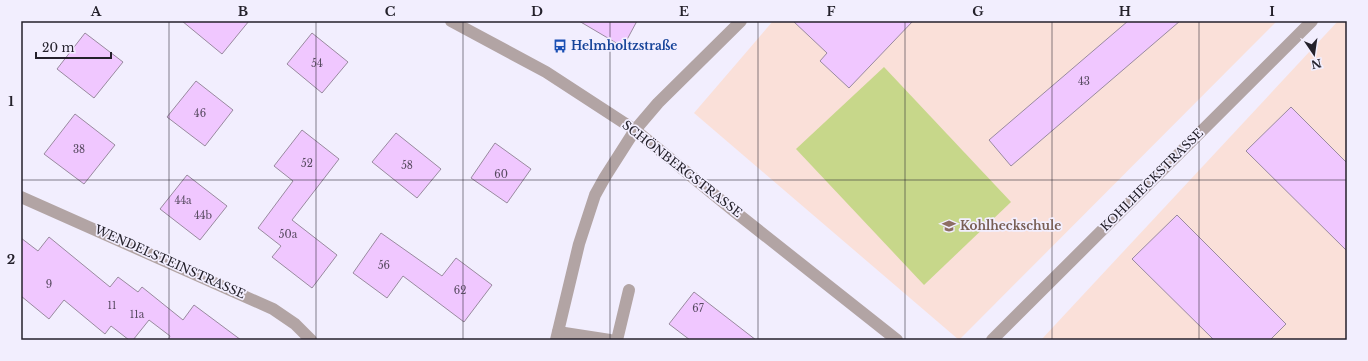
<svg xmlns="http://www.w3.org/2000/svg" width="1368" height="361" font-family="'Libre Baskerville',serif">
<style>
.education{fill:#fae0d9}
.green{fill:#c7d78a}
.building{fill:#f0c7ff;stroke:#998a9f}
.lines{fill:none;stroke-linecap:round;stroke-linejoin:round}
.minor{stroke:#b2a4a4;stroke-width:12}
.grid{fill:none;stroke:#24212b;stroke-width:1;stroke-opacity:0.55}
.labels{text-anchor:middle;stroke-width:3.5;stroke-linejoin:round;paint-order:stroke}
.number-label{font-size:10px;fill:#574a60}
.transit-label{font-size:12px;font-weight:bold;fill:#164399;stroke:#f2eefe;text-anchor:start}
.street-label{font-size:12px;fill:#24212b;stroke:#f2eefe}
.education-label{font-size:12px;font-weight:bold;fill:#785e54;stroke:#f2eefe;text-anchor:start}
.neatline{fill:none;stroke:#24212b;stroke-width:1.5}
.grid-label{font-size:13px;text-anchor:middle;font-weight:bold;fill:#24212b}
</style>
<rect width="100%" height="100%" fill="#f2eefe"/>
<!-- education -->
<g class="education">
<path d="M773,21H1277L959,340L694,113Z"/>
<path d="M1338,21H1347V340H1041Z"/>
</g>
<!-- green -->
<path class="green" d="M884,67L1011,202L924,285L796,149Z"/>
<!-- building -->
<g class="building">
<path d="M182,21H249L222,54Z"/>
<path d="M579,21H637L623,47Z"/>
<path d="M793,21H913L849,88L820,61L827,53Z"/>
<path d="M1128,21H1180L1011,166L989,140Z"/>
<path d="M85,33L123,62L94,98L57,69Z"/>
<path d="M312,33L348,62L322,93L287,64Z"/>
<path d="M196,81L233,110L205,146L167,117Z"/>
<path d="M1291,107L1347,163V251L1246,151Z"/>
<path d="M75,114L115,145L84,184L44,154Z"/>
<path d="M302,130L339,159L292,220L337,255L312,288L272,257L281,246L258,228L293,181L274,166Z"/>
<path d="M396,133L441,169L417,198L372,162Z"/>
<path d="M495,143L531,169L507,203L471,178Z"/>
<path d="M187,175L227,206L200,240L160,209Z"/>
<path d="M1177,215L1286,324L1270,340H1214L1132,259Z"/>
<path d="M381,233L442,276L456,258L492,285L464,322L403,276L387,298L353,273Z"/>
<path d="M49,237L110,287L118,277L138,292L142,287L183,320L194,305L241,340H168L170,336L149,320L133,340H129L111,326L105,334L64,300L49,319L21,296V238L38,251Z"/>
<path d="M694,292L756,340H690L669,324Z"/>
</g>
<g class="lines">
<!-- minor -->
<g class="minor">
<path d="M451,21L546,72L635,130L734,211L897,340"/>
<path d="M21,197L273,309L295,324L311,340"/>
<path d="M558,332L610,340"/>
<path d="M556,340L579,244L595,195L605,177L635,130L658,103L741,21"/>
<path d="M617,340L629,290"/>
<path d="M992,340L1312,21"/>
</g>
</g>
<!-- grid -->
<path class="grid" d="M169,21V340M316,21V340M463,21V340M610,21V340M758,21V340M905,21V340M1052,21V340M1199,21V340M21,180H1347"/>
<!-- icons -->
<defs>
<g id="bus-bare" transform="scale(1.08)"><path d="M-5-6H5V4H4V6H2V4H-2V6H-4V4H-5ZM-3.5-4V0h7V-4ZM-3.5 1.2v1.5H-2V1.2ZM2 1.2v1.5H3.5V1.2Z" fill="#1a4fb4" stroke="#f2eefe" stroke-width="2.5" paint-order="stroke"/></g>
<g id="school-bare" transform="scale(1.08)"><path d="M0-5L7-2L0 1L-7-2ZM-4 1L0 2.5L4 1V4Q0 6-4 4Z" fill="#8d6e63" stroke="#f2eefe" stroke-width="2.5" paint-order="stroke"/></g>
</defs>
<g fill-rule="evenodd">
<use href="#bus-bare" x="560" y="46"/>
<use href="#school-bare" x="949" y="226"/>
</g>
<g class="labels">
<!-- number labels -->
<g class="number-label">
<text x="317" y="67">54</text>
<text x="1084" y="85">43</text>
<text x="200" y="117">46</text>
<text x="79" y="153">38</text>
<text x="307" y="167">52</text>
<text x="407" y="169">58</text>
<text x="501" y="178">60</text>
<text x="183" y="204">44a</text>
<text x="203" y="219">44b</text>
<text x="288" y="238">50a</text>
<text x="384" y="269">56</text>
<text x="49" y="288">9</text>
<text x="460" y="294">62</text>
<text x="112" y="309">11</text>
<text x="698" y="312">67</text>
<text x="137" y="318">11a</text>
</g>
<!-- transit labels -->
<g class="transit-label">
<text x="571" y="50">Helmholtzstraße</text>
</g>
<!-- street labels -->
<g class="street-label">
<text transform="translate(682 169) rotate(38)" y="4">SCHÖNBERGSTRASSE</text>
<text transform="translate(1152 180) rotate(-45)" y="4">KOHLHECKSTRASSE</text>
<text transform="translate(170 262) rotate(24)" y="4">WENDELSTEINSTRASSE</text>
</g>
<!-- education labels -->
<g class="education-label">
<text x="960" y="230">Kohlheckschule</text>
</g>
</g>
<!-- border -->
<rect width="1368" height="361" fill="none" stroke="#f2eefe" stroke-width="44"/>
<!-- north arrow -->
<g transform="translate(1314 54) rotate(167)" stroke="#f2eefe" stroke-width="3" paint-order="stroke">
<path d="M0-3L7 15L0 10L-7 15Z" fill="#24212b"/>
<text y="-6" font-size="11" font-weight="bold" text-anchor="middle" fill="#24212b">N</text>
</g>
<!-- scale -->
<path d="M36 52v6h75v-6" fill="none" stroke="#24212b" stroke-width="2"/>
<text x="42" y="52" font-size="12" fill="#24212b" stroke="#f2eefe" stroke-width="3" paint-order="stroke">20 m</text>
<rect x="22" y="22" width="1324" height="317" class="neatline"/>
<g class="grid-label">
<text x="96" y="16">A</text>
<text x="243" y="16">B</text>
<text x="390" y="16">C</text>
<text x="537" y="16">D</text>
<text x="684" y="16">E</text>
<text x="831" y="16">F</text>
<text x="978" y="16">G</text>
<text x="1125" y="16">H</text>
<text x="1272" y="16">I</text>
<text x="11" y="106">1</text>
<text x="11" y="264">2</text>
</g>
</svg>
